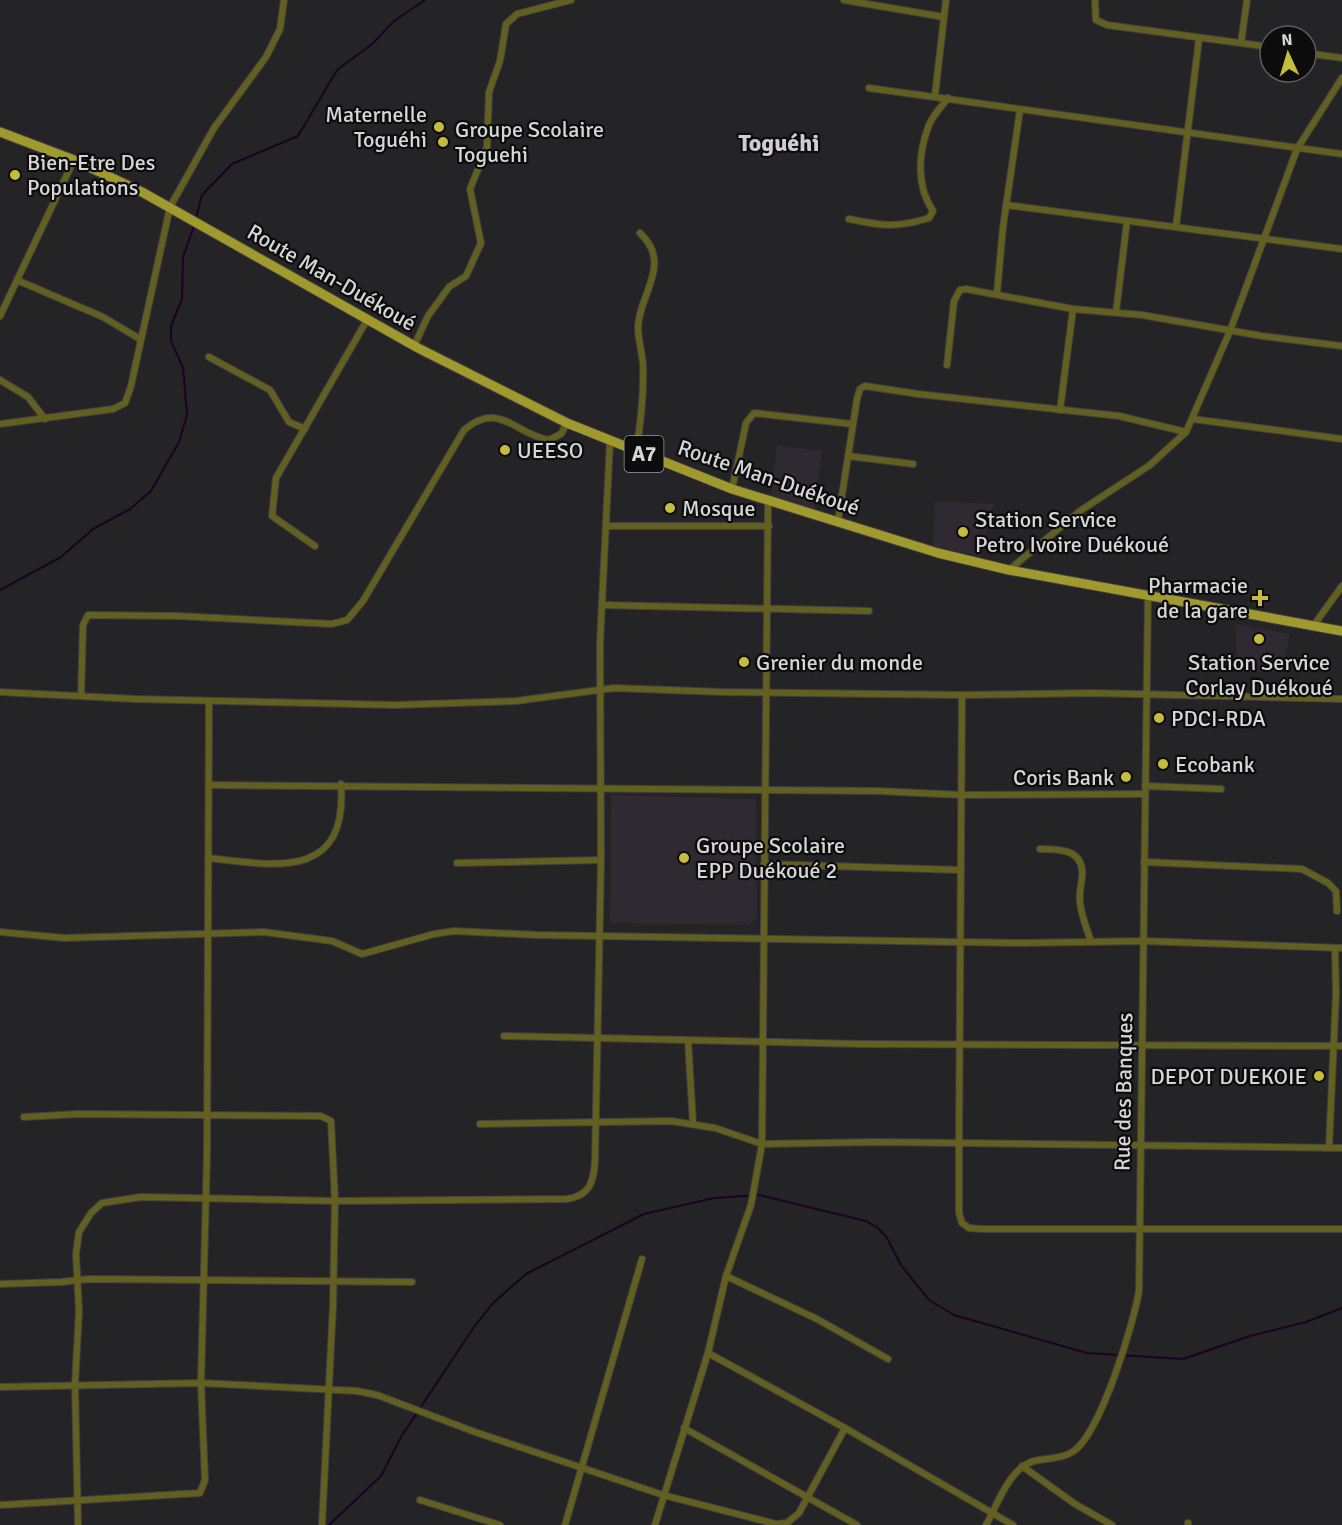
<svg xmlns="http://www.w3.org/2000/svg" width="1342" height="1525" font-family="Signika,sans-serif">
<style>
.built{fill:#2f2a31}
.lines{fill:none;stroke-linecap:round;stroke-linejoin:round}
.stream{stroke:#1a0224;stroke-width:2}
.minor-casing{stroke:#404041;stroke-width:8}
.primary-casing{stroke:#404041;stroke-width:11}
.minor{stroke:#635f20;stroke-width:6}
.primary{stroke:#a0992d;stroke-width:9}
.poi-dot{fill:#c5bc3d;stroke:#0d0c0d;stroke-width:2}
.labels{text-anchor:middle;stroke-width:4.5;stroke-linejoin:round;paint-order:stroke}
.shield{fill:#0d0c0d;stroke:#9a999a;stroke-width:1.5}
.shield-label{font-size:21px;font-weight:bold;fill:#d6d6d7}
.poi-label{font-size:22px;fill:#d6d6d7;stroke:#0d0c0d;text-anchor:start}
.street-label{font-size:22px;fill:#d6d6d7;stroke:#0d0c0d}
.neighbourhood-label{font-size:24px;font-weight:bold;fill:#cfcdd0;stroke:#0d0c0d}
</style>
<rect width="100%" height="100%" fill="#242325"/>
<!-- built -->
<g class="built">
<path d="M777,445L822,451L814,513L771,498Z"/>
<path d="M935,501L994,504L981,557L933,546Z"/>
<path d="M1236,624L1290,634L1282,672H1237Z"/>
<path d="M611,795L756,799L757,918L749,925L610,923Z"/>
</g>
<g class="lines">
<!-- stream -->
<g class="stream">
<path d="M196,218L202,195L232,164L298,136L337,70L372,44L394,21L425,0"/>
<path d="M0,590L61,557L93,529L130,509L151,491L179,442L187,415L183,368L171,341V326L182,299L183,257L194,226"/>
<path d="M329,1525L381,1476L401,1437L474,1327L493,1303L526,1274L644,1214L714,1198L759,1195L866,1221L878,1228L887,1238L901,1265L929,1300L954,1315L1087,1353L1183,1359L1250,1336L1306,1322L1342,1308"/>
</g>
<!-- minor casing -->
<g class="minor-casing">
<g id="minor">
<path d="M844,0L944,17"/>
<path d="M1095,0L1096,20L1107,25L1270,47"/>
<path d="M1241,43L1247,0"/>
<path d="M1306,53L1342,58"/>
<path d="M869,88L1342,154"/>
<path d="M935,95L946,0"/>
<path d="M1006,205L1342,249"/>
<path d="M849,219C882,226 897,228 929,218L933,211C916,186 918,153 929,125C933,115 942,106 948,98"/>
<path d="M1176,227L1199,39"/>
<path d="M19,281L103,317L140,339"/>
<path d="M997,293L1003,227L1020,110"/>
<path d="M1116,312L1127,221"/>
<path d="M0,316L74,160"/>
<path d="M414,346L428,316L449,287L466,276L481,243L470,189L487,147L489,92L500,61L506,24L517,14L571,0"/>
<path d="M209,357L270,390L289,422L305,429"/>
<path d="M947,365L954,301L960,290L966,289L1073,309L1142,315L1262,336L1342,346"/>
<path d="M0,380L28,397L45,419"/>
<path d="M1060,410L1073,309"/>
<path d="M1193,419L1342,439"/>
<path d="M0,424L113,409L125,403L131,386L170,207L214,128L266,57L280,29L284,0"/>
<path d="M636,451C641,422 644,393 643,364C642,352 638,339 638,327C639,294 673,264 640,233"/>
<path d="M848,456L913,464"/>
<path d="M732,489L746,423L754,413L852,424"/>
<path d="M838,521L857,399L860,389L865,386L918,394L1119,416L1186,432"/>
<path d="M607,526H769"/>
<path d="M315,546L272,516L276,478L367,320"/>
<path d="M1009,570L1080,511L1150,465L1186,432L1230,331L1297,149L1342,78"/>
<path d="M602,605L869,611"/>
<path d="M1314,625L1342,586"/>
<path d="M0,692L135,699L395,705L516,701L614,688L722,692L962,695L1092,693L1342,699"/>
<path d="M962,695L959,1144V1213L962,1223L969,1228L981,1229H1342"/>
<path d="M81,696L83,625L88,615L178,616L332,624L347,620L363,601L464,430C500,400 514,434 549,440L561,434L567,423"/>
<path d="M209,785L878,791L962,795L1145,794"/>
<path d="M1145,786L1221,789"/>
<path d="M1040,849C1060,849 1085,849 1082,878C1081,886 1079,893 1080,902C1081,915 1087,929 1091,942"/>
<path d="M208,858C277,866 348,880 341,784"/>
<path d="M1144,862L1302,869L1328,883L1336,891L1337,911"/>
<path d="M457,863L601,860"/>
<path d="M764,864L960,870"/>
<path d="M0,932L65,938L264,932L332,941L362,954L434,934L454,931L537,935L1024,943L1144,941L1342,948"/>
<path d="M504,1036L860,1044L1342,1046"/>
<path d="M688,1040L693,1123"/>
<path d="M24,1117L78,1114L321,1116L331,1121L335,1201L333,1306L322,1525"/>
<path d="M480,1124L671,1121L715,1128L762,1144L877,1142L1342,1148"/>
<path d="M1329,1148L1336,993L1335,948"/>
<path d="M726,1276L817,1319L888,1359"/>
<path d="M0,1284L61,1282L88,1279L412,1282"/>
<path d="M708,1353L845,1428L1013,1525"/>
<path d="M0,1387L201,1383L357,1391L377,1395L475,1432L663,1495L776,1524L787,1523L799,1513L845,1428"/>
<path d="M684,1428L857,1525"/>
<path d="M1022,1466L1075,1504L1112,1525"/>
<path d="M420,1500L500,1525"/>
<path d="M0,1505L200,1493L205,1480L201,1383L207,1154L209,701"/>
<path d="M78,1525L75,1384L79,1311L76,1254L79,1232L91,1213L102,1203L141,1197L335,1201L567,1199C590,1196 594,1181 595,1160L601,860L600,643L610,441"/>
<path d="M565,1525L642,1259"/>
<path d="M655,1525L708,1353L726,1276L751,1205L762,1144L768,502"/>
<path d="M986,1525C998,1504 1009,1468 1034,1461C1048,1458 1062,1459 1074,1451C1101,1431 1133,1326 1139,1291L1148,594"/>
<path d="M1188,1525V1523"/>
</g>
</g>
<!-- primary casing -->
<g class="primary-casing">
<path id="primary" d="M0,132L74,160L142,192L418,348L567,423L732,489L938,553L1009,570L1342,631"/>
</g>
<!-- minor -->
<use href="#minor" class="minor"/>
<!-- primary -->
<use href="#primary" class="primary"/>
</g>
<!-- markers -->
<g class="poi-dot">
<circle cx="439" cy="127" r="6"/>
<circle cx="443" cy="142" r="6"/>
<circle cx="15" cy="175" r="6"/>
<circle cx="505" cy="450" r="6"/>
<circle cx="670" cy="508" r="6"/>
<circle cx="963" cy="532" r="6"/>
<path d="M1257 589h6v6h6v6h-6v6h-6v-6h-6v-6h6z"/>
<circle cx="1259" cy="639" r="6"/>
<circle cx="744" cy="662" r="6"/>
<circle cx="1159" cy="718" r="6"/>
<circle cx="1163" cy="764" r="6"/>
<circle cx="1126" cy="777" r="6"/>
<circle cx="684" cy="858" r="6"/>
<circle cx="1319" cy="1076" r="6"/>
</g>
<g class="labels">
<!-- shield labels -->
<rect class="shield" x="624.5" y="436" width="39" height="36" rx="4.5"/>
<g class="shield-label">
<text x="644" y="461">A7</text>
</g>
<!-- poi labels -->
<g class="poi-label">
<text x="427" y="122" text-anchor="end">Maternelle<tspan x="427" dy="25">Toguéhi</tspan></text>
<text x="455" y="137">Groupe Scolaire<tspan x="455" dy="25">Toguehi</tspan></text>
<text x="27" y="170">Bien-Etre Des<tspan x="27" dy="25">Populations</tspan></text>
<text x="517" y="458">UEESO</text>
<text x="682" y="516">Mosque</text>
<text x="975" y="527">Station Service<tspan x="975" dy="25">Petro Ivoire Duékoué</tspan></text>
<text x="1248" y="593" text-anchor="end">Pharmacie<tspan x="1248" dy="25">de la gare</tspan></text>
<text x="756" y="670">Grenier du monde</text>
<text x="1259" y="670" text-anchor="middle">Station Service<tspan x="1259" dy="25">Corlay Duékoué</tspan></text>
<text x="1171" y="726">PDCI-RDA</text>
<text x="1175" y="772">Ecobank</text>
<text x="1114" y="785" text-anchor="end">Coris Bank</text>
<text x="696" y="853">Groupe Scolaire<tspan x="696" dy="25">EPP Duékoué 2</tspan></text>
<text x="1307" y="1084" text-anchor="end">DEPOT DUEKOIE</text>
</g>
<!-- street labels -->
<g class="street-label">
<text transform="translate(332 277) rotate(30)" y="8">Route Man-Duékoué</text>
<text transform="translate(769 477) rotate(19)" y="8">Route Man-Duékoué</text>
<text transform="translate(1123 1092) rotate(-89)" y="8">Rue des Banques</text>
</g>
<!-- neighbourhood labels -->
<g class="neighbourhood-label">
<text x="779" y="151">Toguéhi</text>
</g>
</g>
<!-- north arrow -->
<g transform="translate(1288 54) rotate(356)"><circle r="28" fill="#0d0c0d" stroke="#5d5d5e" stroke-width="1.5"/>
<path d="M0-4.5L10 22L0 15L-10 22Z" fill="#c5bc3d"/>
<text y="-9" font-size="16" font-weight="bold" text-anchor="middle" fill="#d6d6d7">N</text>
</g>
</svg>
